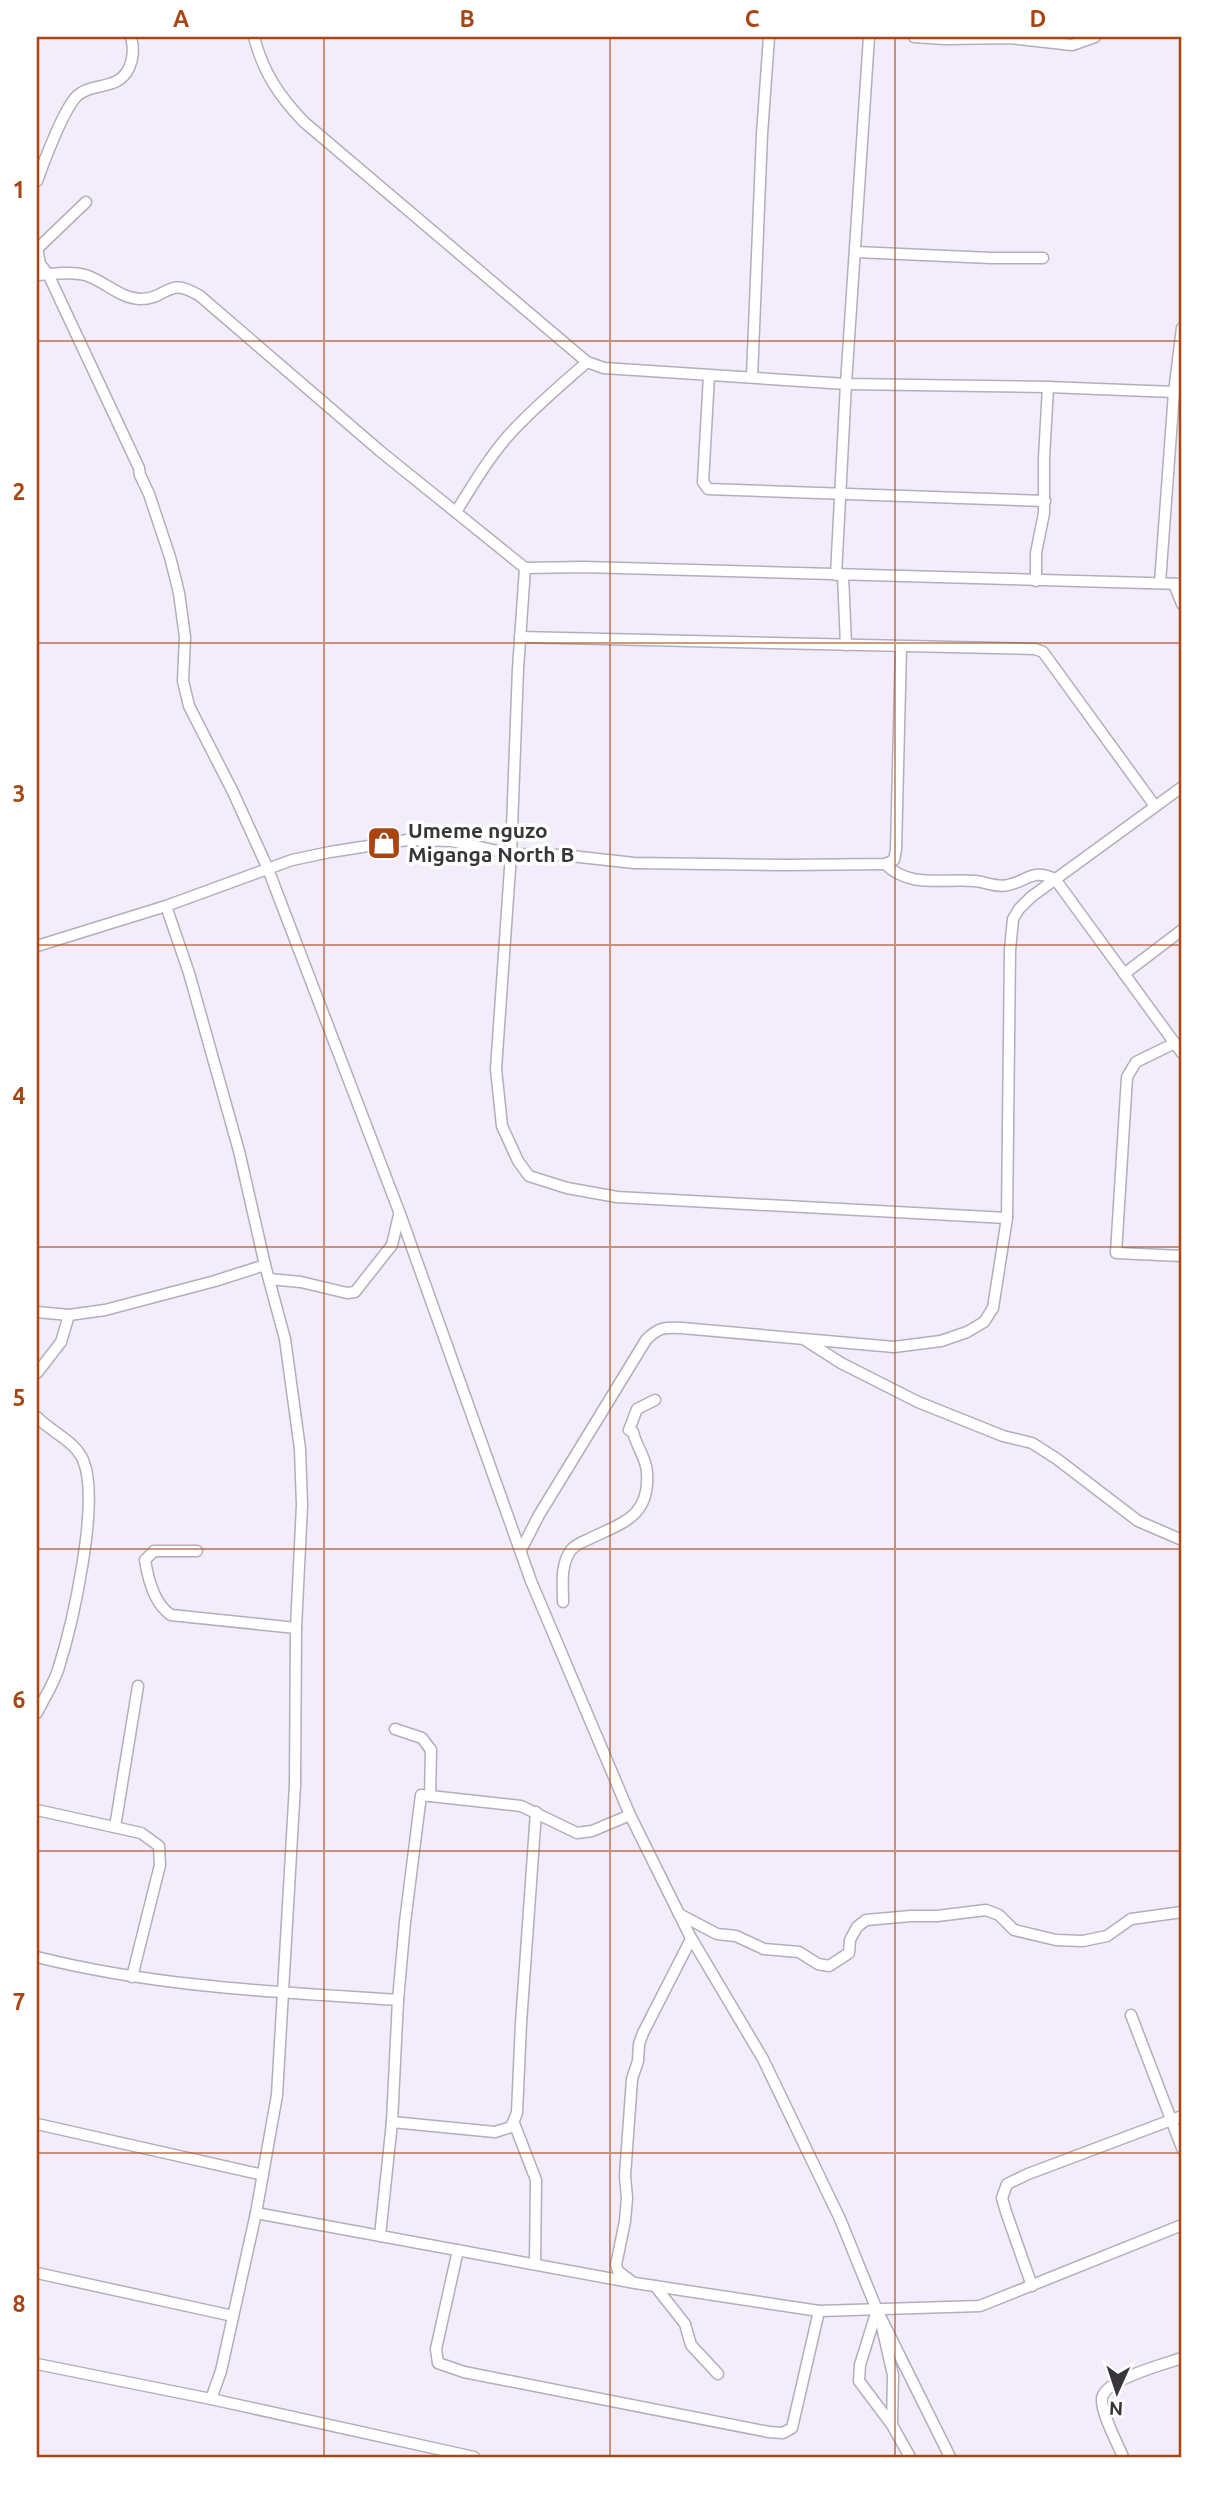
<svg xmlns="http://www.w3.org/2000/svg" width="1219" height="2494" font-family="Ubuntu,sans-serif">
<style>
.lines{fill:none;stroke-linecap:round;stroke-linejoin:round}
.minor-casing{stroke:#b4adbb;stroke-width:13}
.minor{stroke:#fff;stroke-width:10}
.grid{fill:none;stroke:#a94512;stroke-width:2;stroke-opacity:0.55}
.labels{text-anchor:middle;stroke-width:7;stroke-linejoin:round;paint-order:stroke}
.poi-label{font-size:21px;font-weight:bold;fill:#38353b;stroke:#fff;text-anchor:start}
.neatline{fill:none;stroke:#a94512;stroke-width:2.5}
.grid-label{font-size:23px;text-anchor:middle;font-weight:bold;fill:#a94512}
</style>
<rect width="100%" height="100%" fill="#f3ecfb"/>
<g class="lines">
<!-- minor casing -->
<g class="minor-casing">
<g id="minor">
<path d="M254,37C263,72 279,96 304,122L587,362L604,368L846,384L1048,387L1174,392"/>
<path d="M914,37L945,39L1010,38L1072,45L1095,37"/>
<path d="M37,181C44,161 62,114 75,98C90,81 118,92 129,68C134,57 134,48 131,37"/>
<path d="M37,248L40,264L48,274L139,468L140,475L149,494L170,557L179,593L185,637L183,681L189,706L233,792L268,869L400,1214L531,1581L630,1815L690,1936L763,2059L840,2219L877,2310L950,2457"/>
<path d="M37,249L86,202"/>
<path d="M856,252L991,258H1043"/>
<path d="M37,275C52,274 71,271 85,275C105,281 119,298 140,299C169,299 167,275 200,296L380,451L525,568"/>
<path d="M709,376L703,482L708,489L1045,501"/>
<path d="M752,377L762,134L769,37"/>
<path d="M456,512C472,486 488,459 508,436C532,409 560,386 587,362"/>
<path d="M836,575L846,384L869,37"/>
<path d="M843,575L846,645"/>
<path d="M1036,581V553L1044,513V458L1048,387"/>
<path d="M1160,583L1174,392L1182,328"/>
<path d="M1174,584L1182,604"/>
<path d="M520,637L1035,649L1043,652L1155,806"/>
<path d="M885,864C910,889 944,878 975,881C986,882 997,888 1008,885C1028,881 1032,868 1055,879L1182,1053"/>
<path d="M166,906L189,973L239,1151L265,1265L285,1339L300,1449L302,1505L296,1628L295,1785L277,2095L256,2213L221,2371L211,2399"/>
<path d="M37,946L166,906L292,860L330,852L407,840L452,841L511,854L562,855L634,863L787,865L885,864L894,860L896,850L901,647"/>
<path d="M1124,974L1182,930"/>
<path d="M1175,1043L1136,1062L1127,1077L1116,1253L1182,1256"/>
<path d="M1007,1218L617,1197L567,1188L529,1176L518,1161L502,1126L496,1069L511,854L518,669L525,568L584,567L1182,584"/>
<path d="M269,1279L301,1282L347,1293L355,1292L392,1245L399,1215"/>
<path d="M37,1312L69,1315L105,1310L215,1281L265,1265"/>
<path d="M805,1340L841,1363L918,1402L1003,1436L1032,1443L1057,1459L1138,1521L1182,1540"/>
<path d="M37,1373L61,1342L69,1315"/>
<path d="M37,1417C51,1432 75,1441 83,1460C101,1501 72,1626 58,1670C53,1685 44,1698 37,1713"/>
<path d="M521,1550L539,1515L646,1340C658,1327 666,1327 682,1328L894,1347L941,1341L967,1332L984,1322L993,1308L1007,1218L1010,950L1013,919L1019,909L1031,897L1182,787"/>
<path d="M197,1551H154L145,1560C148,1579 154,1604 171,1615L296,1628"/>
<path d="M563,1602C563,1585 560,1565 571,1550C576,1544 582,1542 589,1539C621,1523 650,1518 647,1473C647,1459 636,1446 633,1432L629,1430L637,1409L655,1400"/>
<path d="M395,1729L422,1738L431,1750L430,1796"/>
<path d="M37,1810L141,1833L159,1846L160,1865L132,1977"/>
<path d="M115,1827L138,1686"/>
<path d="M679,1914L717,1934L736,1936L764,1949L799,1952L818,1964L829,1966L849,1953L850,1940L857,1927L866,1920L911,1916H937L986,1910L999,1915L1014,1930L1056,1940L1083,1941L1107,1936L1131,1919L1182,1912"/>
<path d="M37,1957C156,1987 276,1992 398,2000"/>
<path d="M1131,2015L1182,2148"/>
<path d="M392,2122L495,2132L511,2127L517,2113L521,2023L536,1812"/>
<path d="M514,2123L536,2180L535,2264"/>
<path d="M37,2124L263,2175"/>
<path d="M256,2213L635,2283L819,2311L980,2306L1182,2225"/>
<path d="M380,2236L392,2122L398,2000L405,1922L421,1795L521,1806L577,1833L592,1831L630,1815"/>
<path d="M458,2250L436,2349L438,2363L464,2372L769,2432L783,2433L792,2428L819,2311"/>
<path d="M37,2273L233,2316"/>
<path d="M631,2281L618,2271L616,2265L625,2221L627,2198L625,2176L632,2079L638,2061L639,2044L643,2033L691,1939"/>
<path d="M655,2286L685,2324L691,2345L718,2374"/>
<path d="M1032,2286L1006,2212L1002,2198L1007,2184L1028,2174L1182,2116"/>
<path d="M878,2312L877,2310L860,2365L859,2381L892,2425L910,2457"/>
<path d="M882,2327L893,2375L892,2425"/>
<path d="M37,2364L211,2399L474,2457"/>
<path d="M1123,2457C1117,2442 1102,2415 1102,2400C1101,2380 1165,2364 1182,2358"/>
</g>
</g>
<!-- minor -->
<use href="#minor" class="minor"/>
</g>
<!-- grid -->
<path class="grid" d="M324,37V2457M610,37V2457M895,37V2457M37,341H1182M37,643H1182M37,945H1182M37,1247H1182M37,1549H1182M37,1851H1182M37,2153H1182"/>
<!-- icons -->
<defs>
<g id="shop-square" transform="scale(1.75)"><rect x="-9" y="-9" width="18" height="18" rx="4" fill="#a94512" stroke="#fff"/><path d="M-5-2.5h2.3a2.7 3.5 0 0 1 5.4 0H5L5.5 6h-11ZM-1.5-2.5h3a1.5 2.3 0 0 0-3 0Z" fill="#fff"/></g>
</defs>
<g fill-rule="evenodd">
<use href="#shop-square" x="384" y="843"/>
</g>
<g class="labels">
<!-- poi labels -->
<g class="poi-label">
<text x="408" y="838">Umeme nguzo<tspan x="408" dy="24">Miganga North B</tspan></text>
</g>
</g>
<!-- border -->
<rect width="1219" height="2494" fill="none" stroke="#ffffff" stroke-width="77"/>
<!-- north arrow -->
<g transform="translate(1117 2392) rotate(183)" stroke="#ffffff" stroke-width="5" paint-order="stroke">
<path d="M0-5L12 26L0 18L-12 26Z" fill="#38353b"/>
<text y="-10" font-size="19" font-weight="bold" text-anchor="middle" fill="#38353b">N</text>
</g>
<rect x="38" y="38" width="1142" height="2418" class="neatline"/>
<g class="grid-label">
<text x="181" y="27">A</text>
<text x="467" y="27">B</text>
<text x="752" y="27">C</text>
<text x="1038" y="27">D</text>
<text x="19" y="198">1</text>
<text x="19" y="500">2</text>
<text x="19" y="802">3</text>
<text x="19" y="1104">4</text>
<text x="19" y="1406">5</text>
<text x="19" y="1708">6</text>
<text x="19" y="2010">7</text>
<text x="19" y="2312">8</text>
</g>
</svg>
